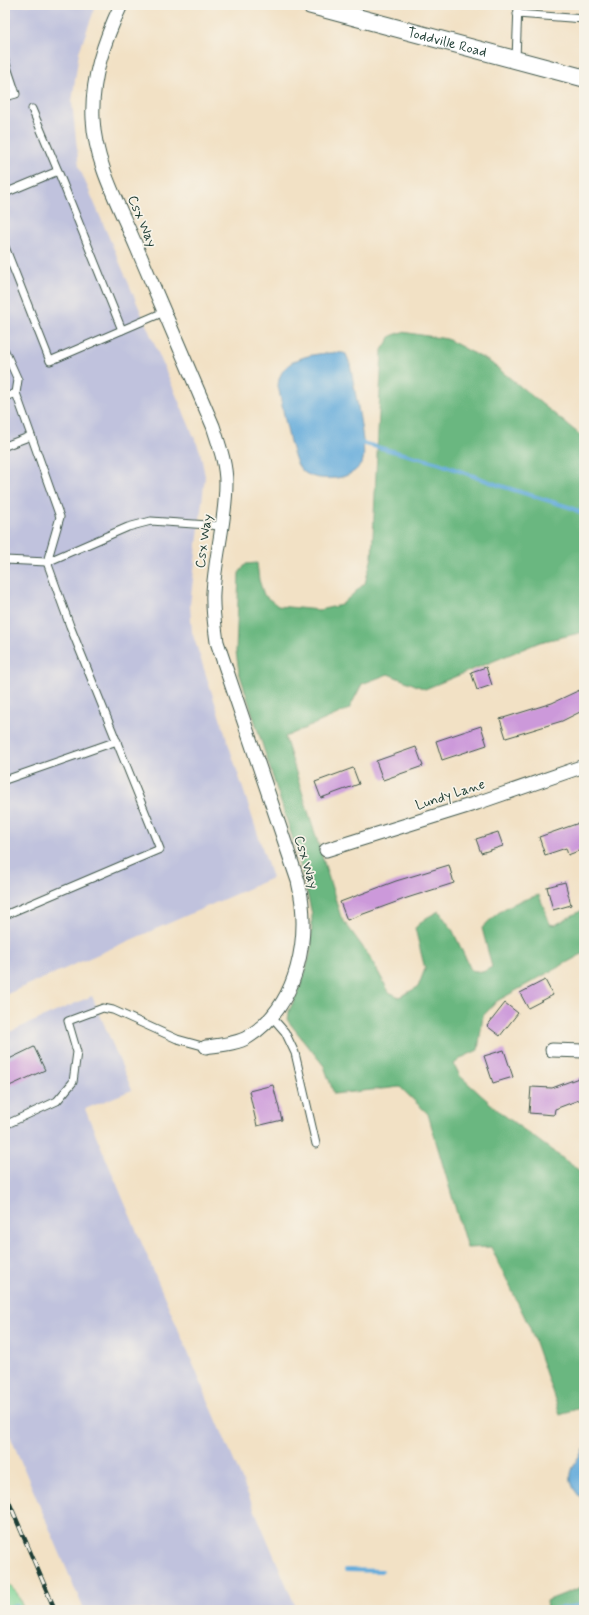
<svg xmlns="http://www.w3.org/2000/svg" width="589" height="1615" font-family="Mynerve,sans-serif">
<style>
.industrial{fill:#c0c2dd}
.green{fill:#83d698;stroke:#518a66}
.forest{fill:#6ab780;stroke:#447a5a}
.water{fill:#65acdb;stroke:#427488}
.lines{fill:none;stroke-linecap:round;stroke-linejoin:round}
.stream{stroke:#65acdb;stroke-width:4}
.building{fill:#cc99da}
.service-casing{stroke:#3f564a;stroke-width:9}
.minor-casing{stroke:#3f564a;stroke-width:15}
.tertiary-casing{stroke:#3f564a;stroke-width:19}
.service{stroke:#fff;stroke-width:7}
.minor{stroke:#fff;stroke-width:13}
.tertiary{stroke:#fff;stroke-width:17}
.rail-casing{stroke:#1f3d34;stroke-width:4.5}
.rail{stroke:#f7f3e8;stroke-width:3;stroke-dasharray:9;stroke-linecap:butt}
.labels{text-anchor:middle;stroke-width:3.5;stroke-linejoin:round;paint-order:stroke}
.street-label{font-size:14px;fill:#1f3d34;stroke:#f7f3e8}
</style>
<rect width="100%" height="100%" fill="#f7f3e8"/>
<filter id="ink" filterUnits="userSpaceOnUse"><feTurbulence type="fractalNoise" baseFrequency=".025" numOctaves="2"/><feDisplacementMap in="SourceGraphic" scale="8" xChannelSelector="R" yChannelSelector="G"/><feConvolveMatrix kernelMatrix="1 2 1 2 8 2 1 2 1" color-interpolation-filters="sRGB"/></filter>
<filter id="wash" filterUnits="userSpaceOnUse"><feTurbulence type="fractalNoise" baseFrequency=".012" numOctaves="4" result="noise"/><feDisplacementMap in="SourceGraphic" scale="16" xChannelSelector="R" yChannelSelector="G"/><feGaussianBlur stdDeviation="0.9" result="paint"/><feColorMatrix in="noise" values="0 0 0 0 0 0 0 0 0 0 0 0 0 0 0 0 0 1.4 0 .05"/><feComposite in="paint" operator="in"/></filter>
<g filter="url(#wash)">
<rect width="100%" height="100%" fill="#f2e1c5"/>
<!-- industrial -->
<g class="industrial">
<path d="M5,5H96L79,52L72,102L79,167L200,451L205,476L190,605L192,632L272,878L5,995Z"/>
<path d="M92,996L132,1090L85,1109L297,1610H84L5,1424V1034Z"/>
</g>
<!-- green -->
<path class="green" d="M5,1581L17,1593L24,1610H5Z"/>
<!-- forest -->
<g class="forest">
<path d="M402,332L447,339L490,362L584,438V632L540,642L425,689L388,674L362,684L349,709L285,737L341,917L370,957L389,992L399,997L418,987L425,969L415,928L426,918L439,911L453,931L471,970L483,972L492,967L482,928C502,907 512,903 539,895L550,924L555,925L584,909V953L497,1001L483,1016L478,1050L463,1057L454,1064L460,1076L501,1113L584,1174V1407L560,1414L530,1328L491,1247L467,1248L428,1114L400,1087L334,1094L324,1066L288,1021L289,1011L302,983L311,951L312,914L297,852L239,672L236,652L239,573L246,564L257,563L259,580L264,595L278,606L319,610L341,605L365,583L372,557L382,350L391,336Z"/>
<path d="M584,1586V1610H547L546,1601Z"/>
</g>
<!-- water -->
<g class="water">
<path d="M343,353L346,354L350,364C353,382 367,446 363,460C359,471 347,477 336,478C324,479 308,479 300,468C291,458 282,403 278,386C279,356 319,352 343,353Z"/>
<path d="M584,1449V1501C563,1481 570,1469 584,1449Z"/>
</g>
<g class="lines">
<!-- stream -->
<g class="stream">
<path d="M358,442L438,463L498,485L572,508L584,515"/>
<path d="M346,1570L382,1571"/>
<path d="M5,1608L17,1606"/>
<path d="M554,1609L584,1605"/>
</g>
</g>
<g id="blocks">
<!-- building -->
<g class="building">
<path d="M486,667L492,685L477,690L471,672Z"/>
<path d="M584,688V710L562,721L506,738L500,719L552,703Z"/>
<path d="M481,726L487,745L442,760L436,741Z"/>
<path d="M416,747L423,766L383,780L376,761Z"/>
<path d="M353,768L359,784L321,798L315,782Z"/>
<path d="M579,823L584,838V843L579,845L581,850L568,855L566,848L545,855L539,837Z"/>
<path d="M498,832L503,846L481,853L476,839Z"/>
<path d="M449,865L454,883L407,898L347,920L340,902L396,881Z"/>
<path d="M565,882L571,905L553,910L547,887Z"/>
<path d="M545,980L553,995L528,1008L520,993Z"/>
<path d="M505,1003L518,1013L500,1036L487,1026Z"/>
<path d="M34,1047L45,1070L5,1088V1061Z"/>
<path d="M504,1050L513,1077L493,1083L484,1056Z"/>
<path d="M584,1076V1098L555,1109L554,1115L529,1113L531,1087L552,1088Z"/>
<path d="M273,1085L282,1120L257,1126L249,1091Z"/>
</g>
</g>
</g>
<g filter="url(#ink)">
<use href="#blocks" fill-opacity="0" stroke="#3f564a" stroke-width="1"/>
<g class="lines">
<!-- service casing -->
<g class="service-casing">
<g id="service">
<path d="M517,14L584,19"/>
<path d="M516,59L518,5"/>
<path d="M5,61L16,94L5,97"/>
<path d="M58,171L122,330"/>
<path d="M5,193L58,171L32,109"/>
<path d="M5,247L50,361L164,312"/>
<path d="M5,351L18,380L16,393"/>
<path d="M5,397L16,393L60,517L47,562L70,626L160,849L5,915"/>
<path d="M5,446L31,436"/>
<path d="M5,560L47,562L128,527L151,521L222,526"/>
<path d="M5,780L117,741"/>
<path d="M271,1016L285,1032L295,1053L316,1144"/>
<path d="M5,1125L57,1101L73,1082L77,1052L68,1021L103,1008L113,1010L177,1039L206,1047"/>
</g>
</g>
<!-- minor casing -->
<g class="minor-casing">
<g id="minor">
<path d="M121,5C104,41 91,79 93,119C95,164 120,207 137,248C162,307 188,367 213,426C219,445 226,463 226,483C226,520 215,556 213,593C212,610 215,626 217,642L298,881C311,936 299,1005 248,1037C237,1044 219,1045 206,1047"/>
<path d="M326,850L477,803L584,766"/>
<path d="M552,1050L584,1051"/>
</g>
</g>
<!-- tertiary casing -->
<g class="tertiary-casing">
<g id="tertiary">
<path id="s1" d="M310,5L584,78"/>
</g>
</g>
<!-- service -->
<use href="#service" class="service"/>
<!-- minor -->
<use href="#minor" class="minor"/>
<!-- tertiary -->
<use href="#tertiary" class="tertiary"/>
<!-- rail casing -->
<g class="rail-casing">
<path id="rail" d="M5,1493L55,1610"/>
</g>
<!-- rail -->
<use href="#rail" class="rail"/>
</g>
</g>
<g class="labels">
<!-- street labels -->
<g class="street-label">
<text dy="5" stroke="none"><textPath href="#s1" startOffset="142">Toddville Road</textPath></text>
<text transform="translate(143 221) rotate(67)" y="5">Csx Way</text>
<text transform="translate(203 541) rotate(-82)" y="5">Csx Way</text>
<text transform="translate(450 794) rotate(-18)" y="5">Lundy Lane</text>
<text transform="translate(307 862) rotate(73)" y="5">Csx Way</text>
</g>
</g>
<!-- margin -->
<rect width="589" height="1615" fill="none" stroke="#f7f3e8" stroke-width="20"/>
</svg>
